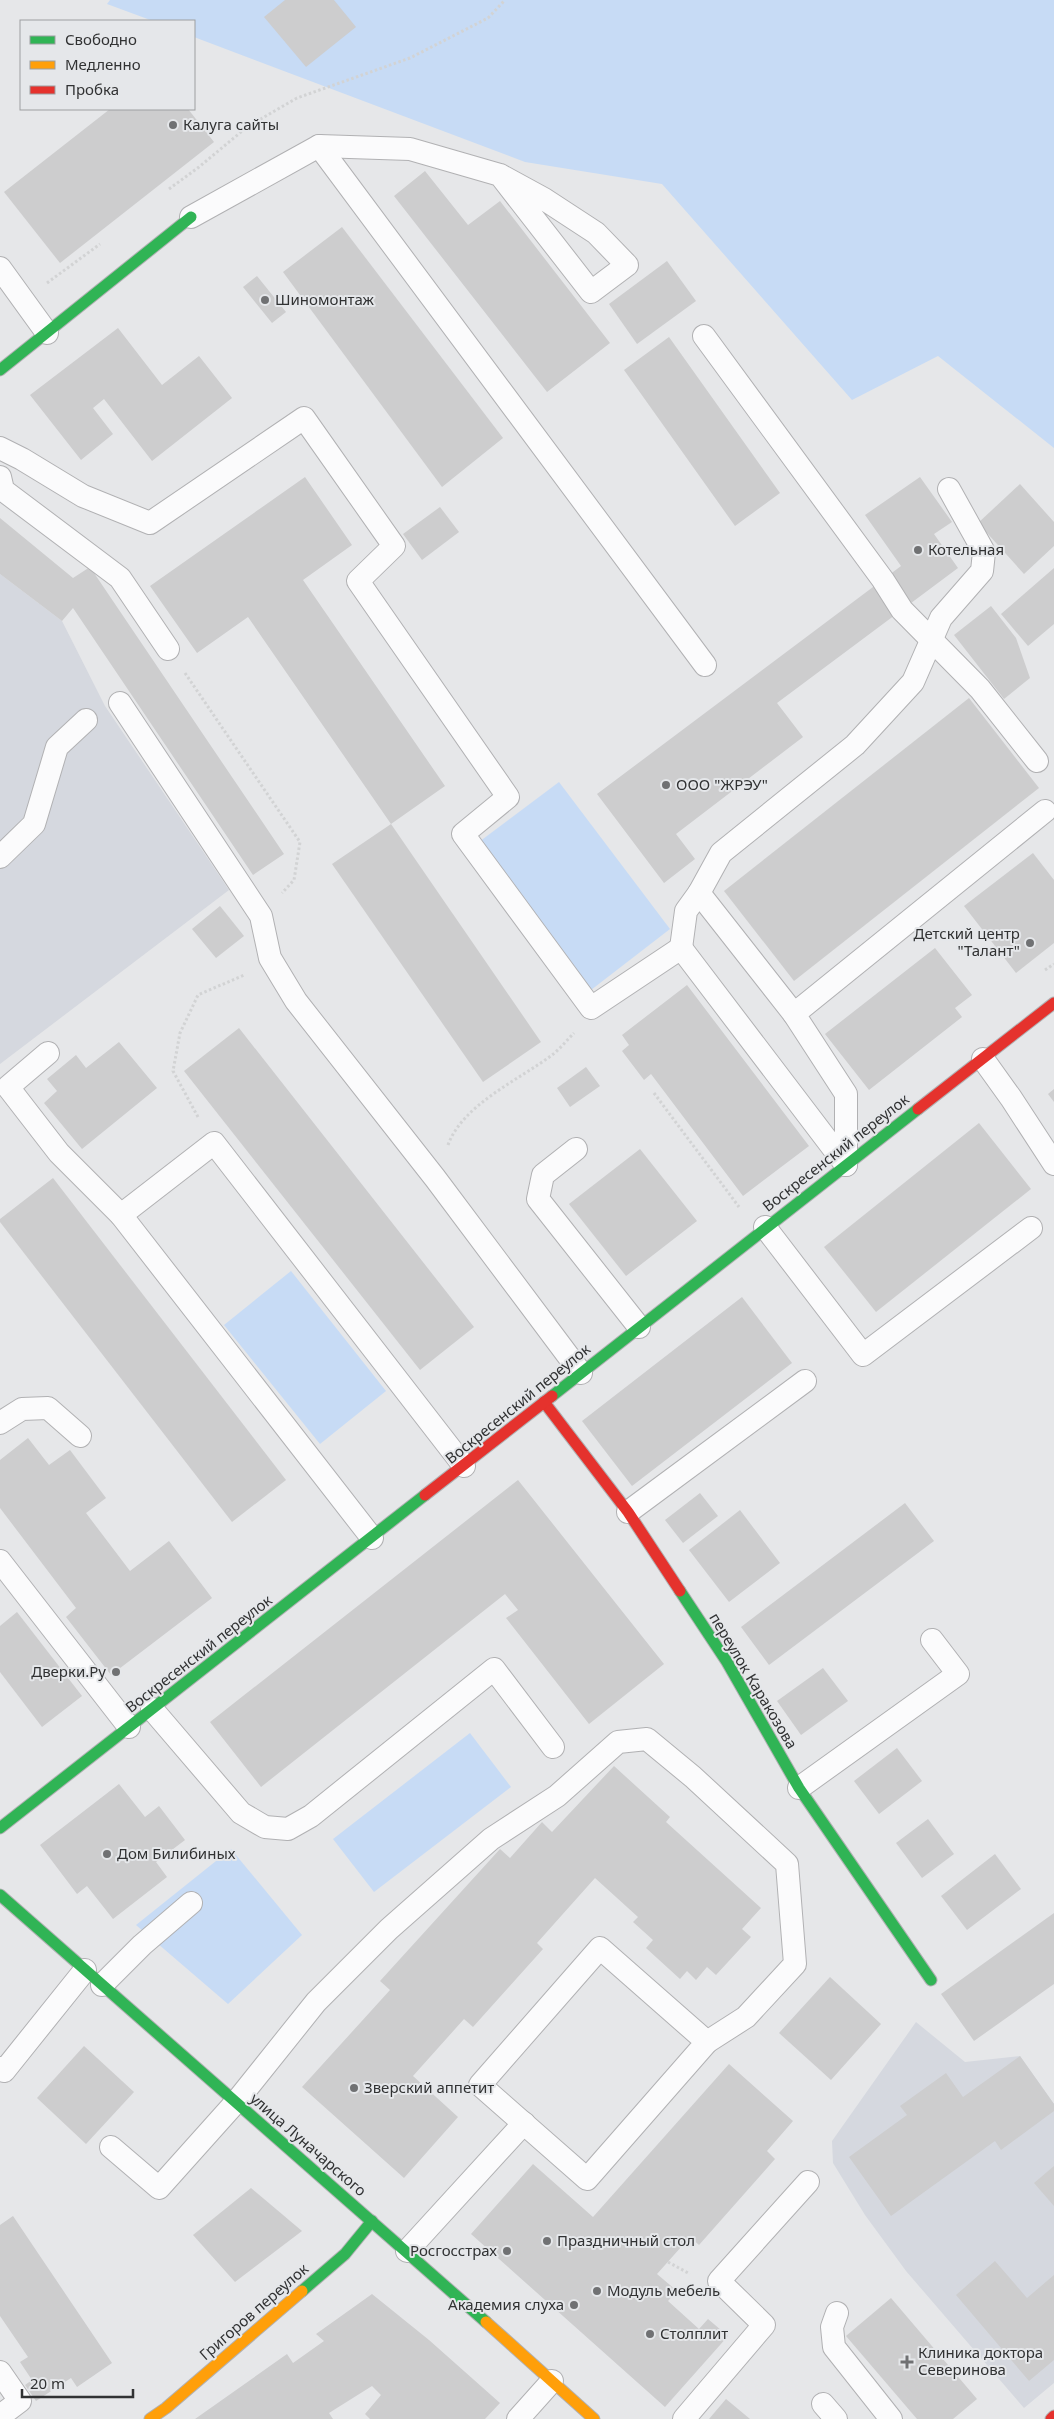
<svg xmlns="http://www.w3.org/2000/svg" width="1054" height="2419" font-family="'Noto Sans',sans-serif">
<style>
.built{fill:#d5d8df}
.green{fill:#c7dbf5}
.building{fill:#cdcdce}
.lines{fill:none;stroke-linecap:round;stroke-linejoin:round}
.lane-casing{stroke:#b1b1b3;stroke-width:24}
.fast-casing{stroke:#b1b1b3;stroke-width:13}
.slow-casing{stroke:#b1b1b3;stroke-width:13}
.jam-casing{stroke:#b1b1b3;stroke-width:13}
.path{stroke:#d2d3d4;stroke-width:3;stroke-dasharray:2.5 2.5;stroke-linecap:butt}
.lane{stroke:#fbfbfc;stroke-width:22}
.fast{stroke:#30b455;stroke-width:11}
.slow{stroke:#ff9f0a;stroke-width:11}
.jam{stroke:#e5322d;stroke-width:11}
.poi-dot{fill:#707173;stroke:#e5e7ea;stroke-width:2}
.labels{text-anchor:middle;stroke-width:4;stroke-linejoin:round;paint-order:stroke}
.poi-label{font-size:15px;fill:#313233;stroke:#e5e7ea;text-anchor:start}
.street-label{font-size:15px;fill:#313233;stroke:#e5e7ea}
</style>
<rect width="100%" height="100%" fill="#e6e7e9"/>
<!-- built -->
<g class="built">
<path d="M0,574L62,621L105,706L229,890L0,1064Z"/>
<path d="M916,2022L965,2062L1020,2056L1054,2104V2383L1024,2408L906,2271L865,2215L833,2163L832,2141Z"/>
</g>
<!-- green -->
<g class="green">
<path d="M110,0H1054V448L938,356L852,400L662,184L525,162L194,37V21H153L107,4Z"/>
<path d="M559,782L670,929L591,990L479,842Z"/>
<path d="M291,1271L386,1391L320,1444L224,1325Z"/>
<path d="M470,1733L511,1787L374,1892L333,1839Z"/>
<path d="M231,1849L302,1935L228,2004L136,1925Z"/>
</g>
<!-- building -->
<g class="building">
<path d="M285,0H334L356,27L306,67L264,17Z"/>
<path d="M110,109H188L214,142L60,263L4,192Z"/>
<path d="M425,171L468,225L500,201L610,343L547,392L394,196Z"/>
<path d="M342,227L503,438L442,487L283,272Z"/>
<path d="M667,261L696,301L637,344L609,304Z"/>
<path d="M257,276L286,312L272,323L243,287Z"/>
<path d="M118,328L162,385L199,356L232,398L152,461L104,399L93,408L113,434L81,460L30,395Z"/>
<path d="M669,337L780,493L735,526L624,370Z"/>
<path d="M305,477L352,545L303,580L445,786L391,824L248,617L197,653L150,586Z"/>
<path d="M920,477L952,522L934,534L958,568L777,703L803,737L676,834L695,859L664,883L597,794L901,566L865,515Z"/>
<path d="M1020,484L1054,522V546L1024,574L978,523Z"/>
<path d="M440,507L459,532L422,560L403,534Z"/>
<path d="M0,518L73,578L90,567L284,854L253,875L73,608L62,621L0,574Z"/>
<path d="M1054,568V624L1028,646L1001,614Z"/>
<path d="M991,606L1016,638L1030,678L1004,699L954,635Z"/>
<path d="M969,698L1039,788L794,981L724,891Z"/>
<path d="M391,824L541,1042L483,1082L332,864Z"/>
<path d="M1033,853L1054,880V943L1016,973L964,906Z"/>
<path d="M220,906L244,936L216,958L192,929Z"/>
<path d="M935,948L972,995L955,1008L962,1017L869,1090L825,1034Z"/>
<path d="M687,985L809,1146L743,1196L651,1074L644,1080L622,1051L629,1045L622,1035Z"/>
<path d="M239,1028L474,1327L420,1370L184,1071Z"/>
<path d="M119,1042L157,1088L82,1149L44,1103L57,1091L47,1079L76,1055L86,1068Z"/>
<path d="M586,1067L600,1086L570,1107L557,1088Z"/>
<path d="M1054,1089V1102L1048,1094Z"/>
<path d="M979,1123L1031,1189L876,1312L824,1247Z"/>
<path d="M640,1149L697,1221L626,1276L569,1204Z"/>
<path d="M53,1178L286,1480L232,1522L0,1222V1219Z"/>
<path d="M742,1297L792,1363L632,1486L582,1421Z"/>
<path d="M28,1438L49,1465L70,1450L106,1498L86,1513L130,1571L169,1541L212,1598L111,1675L66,1617L76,1608L0,1508V1460Z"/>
<path d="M518,1480L664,1664L589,1724L506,1618L518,1610L505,1594L261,1787L210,1722Z"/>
<path d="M700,1493L718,1516L683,1543L665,1520Z"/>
<path d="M905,1503L934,1541L769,1665L741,1627Z"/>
<path d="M740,1510L780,1563L729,1602L689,1550Z"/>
<path d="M17,1612L82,1696L42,1727L0,1672V1626Z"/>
<path d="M823,1668L848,1701L801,1735L777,1701Z"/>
<path d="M897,1748L922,1781L879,1814L854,1781Z"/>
<path d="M614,1766L670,1817L666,1822L761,1908L742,1929L751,1937L716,1975L707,1967L696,1980L687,1971L680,1979L646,1948L653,1940L633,1922L638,1917L595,1878L537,1943L543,1949L473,2027L464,2019L413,2076L458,2117L404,2178L302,2087L390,1990L380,1981L500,1849L510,1858L542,1822L552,1832Z"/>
<path d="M119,1784L145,1817L159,1806L185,1840L156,1862L167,1877L113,1919L87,1886L77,1894L40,1845Z"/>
<path d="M928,1819L954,1854L922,1878L896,1843Z"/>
<path d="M995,1854L1021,1889L967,1930L941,1896Z"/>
<path d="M1054,1913V1984L974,2041L941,1994Z"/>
<path d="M830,1977L881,2024L831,2080L779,2033Z"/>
<path d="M84,2046L134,2092L86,2144L37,2098Z"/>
<path d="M1020,2056L1054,2104V2111L1001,2150L995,2141L891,2216L849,2157L907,2115L900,2106L946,2073L963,2097Z"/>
<path d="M729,2064L793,2121L767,2151L775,2159L699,2245L690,2237L657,2274L677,2291L668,2301L699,2329L708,2319L728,2336L665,2407L471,2234L533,2164L593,2217Z"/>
<path d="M1054,2166V2206L1034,2183Z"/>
<path d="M251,2188L302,2231L235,2282L193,2235Z"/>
<path d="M13,2216L112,2363L77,2387L71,2378L36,2401L25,2385L32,2380L20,2362L28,2357L0,2316V2225Z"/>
<path d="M995,2261L1027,2298L1054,2275V2360L1029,2381L956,2295Z"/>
<path d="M372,2294L429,2340L500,2403L485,2419H370L365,2414L381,2395L372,2386L329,2413L333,2419H195L287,2354L293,2363L324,2341L316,2334Z"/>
<path d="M891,2298L977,2399L953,2419H917L846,2336Z"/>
<path d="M726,2399L750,2419H709Z"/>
</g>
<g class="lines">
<!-- lane casing -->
<g class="lane-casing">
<g id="lane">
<path d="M319,146L410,149L500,175L544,199L596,233L627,265L591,292L500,175"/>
<path d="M191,217L319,146L705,665"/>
<path d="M0,268L47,333"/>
<path d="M704,336L883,580L902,610L980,689L1037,761"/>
<path d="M0,448L22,459L83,496L150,523L304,418L394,546L358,581L508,797L463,834L591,1008L681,948L846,1165"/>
<path d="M0,477L3,490L120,578L168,649"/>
<path d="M120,703L261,916L270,958L296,1001L435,1178L581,1373"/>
<path d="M0,857L34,824L57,747L86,720"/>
<path d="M699,893L794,1014"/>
<path d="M681,948L686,911L699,893L721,853L855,745L913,682L941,618L982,571L984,552L949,489"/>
<path d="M48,1053L8,1087L59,1153L121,1215"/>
<path d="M983,1059L1011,1098L1054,1164"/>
<path d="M576,1149L543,1175L538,1199L639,1327"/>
<path d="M846,1165V1094L794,1014L1045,811"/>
<path d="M765,1227L863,1355L1031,1228"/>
<path d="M0,1423L22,1409L48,1408L80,1436"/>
<path d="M628,1512L805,1381"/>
<path d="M372,1538L121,1215L214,1143L464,1466"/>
<path d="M0,1561L129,1727"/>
<path d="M152,1709L241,1813L265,1827L288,1829L311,1816L494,1669L553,1747"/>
<path d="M799,1788L958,1674L932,1640"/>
<path d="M600,1948L707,2042L587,2179L480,2085Z"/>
<path d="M102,1985L142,1945L191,1903"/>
<path d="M0,2068L4,2071L85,1970"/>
<path d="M111,2147L159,2188L236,2102L316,2002L389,1929L491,1839L557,1796L618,1742L647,1739L693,1777L787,1864L795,1964L746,2017L707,2042"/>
<path d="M407,2251L524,2123"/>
<path d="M837,2313L832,2327L834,2347L891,2419"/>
<path d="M0,2372L20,2401L0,2416"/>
<path d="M823,2404L836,2419"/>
<path d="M518,2419L552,2381"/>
<path d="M684,2419L764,2325L719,2281L808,2182"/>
</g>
</g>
<!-- fast casing -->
<g class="fast-casing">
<g id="fast">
<path d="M0,370L191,217"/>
<path d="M552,1396L918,1109"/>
<path d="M680,1591L727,1662L799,1788L931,1980"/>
<path d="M0,1828L425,1495"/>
<path d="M0,1895L486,2322"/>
<path d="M302,2291L345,2254L372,2221"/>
</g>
</g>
<!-- slow casing -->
<g class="slow-casing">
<g id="slow">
<path d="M486,2322L594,2419"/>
<path d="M150,2419L166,2408L302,2291"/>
</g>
</g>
<!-- jam casing -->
<g class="jam-casing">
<g id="jam">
<path d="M918,1109L1054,1003"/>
<path d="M544,1402L628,1512L680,1591"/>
<path d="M425,1495L552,1396"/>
<path d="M1051,2419L1054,2416"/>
</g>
</g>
<!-- path -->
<g class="path">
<path d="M169,189L199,167L247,127L297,98L410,58L488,18L505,0"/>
<path d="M47,283L100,244"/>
<path d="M185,673L300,842L294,880L282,893"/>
<path d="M1045,970L1054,964"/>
<path d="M654,1093L739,1207"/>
<path d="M198,1117L173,1071L180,1033L198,995L244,975"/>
<path d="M448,1145C463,1104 519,1080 552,1055C560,1049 567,1040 574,1033"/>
<path d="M668,2262L690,2274"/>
</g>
<!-- lane -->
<use href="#lane" class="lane"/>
<!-- fast -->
<use href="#fast" class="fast"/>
<!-- slow -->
<use href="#slow" class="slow"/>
<!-- jam -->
<use href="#jam" class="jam"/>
</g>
<!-- markers -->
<g class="poi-dot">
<circle cx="173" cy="125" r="5"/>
<circle cx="265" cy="300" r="5"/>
<circle cx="918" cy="550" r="5"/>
<circle cx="666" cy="785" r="5"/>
<circle cx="1030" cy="943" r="5"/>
<circle cx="116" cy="1672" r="5"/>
<circle cx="107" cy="1854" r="5"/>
<circle cx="354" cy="2088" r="5"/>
<circle cx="547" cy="2241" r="5"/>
<circle cx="507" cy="2251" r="5"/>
<circle cx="597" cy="2291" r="5"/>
<circle cx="574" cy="2305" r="5"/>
<circle cx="650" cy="2334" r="5"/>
<path d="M904.5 2354.5h5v5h5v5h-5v5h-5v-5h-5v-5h5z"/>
</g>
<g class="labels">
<!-- poi labels -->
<g class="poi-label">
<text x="183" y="130">Калуга сайты</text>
<text x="275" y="305">Шиномонтаж</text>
<text x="928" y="555">Котельная</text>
<text x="676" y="790">ООО "ЖРЭУ"</text>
<text x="1020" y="939" text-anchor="end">Детский центр<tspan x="1020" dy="17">"Талант"</tspan></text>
<text x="106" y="1677" text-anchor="end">Дверки.Ру</text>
<text x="117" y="1859">Дом Билибиных</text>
<text x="364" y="2093">Зверский аппетит</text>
<text x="557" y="2246">Праздничный стол</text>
<text x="497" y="2256" text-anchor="end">Росгосстрах</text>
<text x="607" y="2296">Модуль мебель</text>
<text x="564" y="2310" text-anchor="end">Академия слуха</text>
<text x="660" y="2339">Столплит</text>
<text x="918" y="2358">Клиника доктора<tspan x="918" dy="17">Северинова</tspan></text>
</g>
<!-- street labels -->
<g class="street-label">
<text transform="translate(836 1153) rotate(-38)" y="5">Воскресенский переулок</text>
<text transform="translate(518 1404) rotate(-39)" y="5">Воскресенский переулок</text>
<text transform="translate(199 1654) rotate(-38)" y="5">Воскресенский переулок</text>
<text transform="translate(753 1681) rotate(59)" y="5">переулок Каракозова</text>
<text transform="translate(308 2145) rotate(41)" y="5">улица Луначарского</text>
<text transform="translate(254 2312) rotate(-41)" y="5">Григоров переулок</text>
</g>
</g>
<!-- legend -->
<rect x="20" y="20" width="175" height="90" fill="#e5e7ea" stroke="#9d9fa1"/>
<rect x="30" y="36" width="25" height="8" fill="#30b455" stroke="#9d9fa1"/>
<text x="65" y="45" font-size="15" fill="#313233">Свободно</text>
<rect x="30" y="61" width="25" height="8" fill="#ff9f0a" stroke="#9d9fa1"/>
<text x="65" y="70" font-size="15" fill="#313233">Медленно</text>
<rect x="30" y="86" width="25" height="8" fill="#e5322d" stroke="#9d9fa1"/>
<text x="65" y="95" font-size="15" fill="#313233">Пробка</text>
<!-- scale -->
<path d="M22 2389v8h111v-8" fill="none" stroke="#313233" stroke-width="2.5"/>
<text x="30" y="2389" font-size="15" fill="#313233" stroke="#e5e7ea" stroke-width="4" paint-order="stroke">20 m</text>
</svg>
